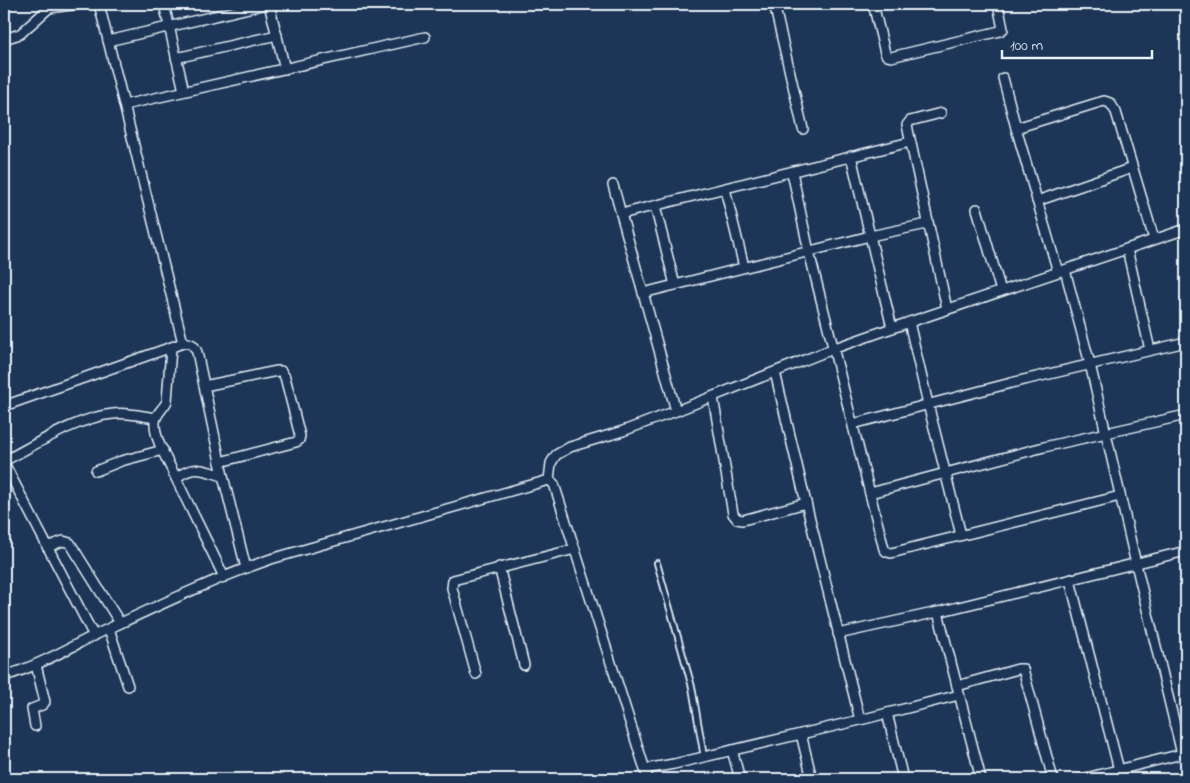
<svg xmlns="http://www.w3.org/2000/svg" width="1190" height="783" font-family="'Indie Flower',sans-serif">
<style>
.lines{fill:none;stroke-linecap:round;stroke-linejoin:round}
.service-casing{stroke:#e8f1f8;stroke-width:8}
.minor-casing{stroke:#e8f1f8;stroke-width:12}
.service{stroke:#1d3557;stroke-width:4.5}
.minor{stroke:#1d3557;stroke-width:9}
</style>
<rect width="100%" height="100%" fill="#1d3557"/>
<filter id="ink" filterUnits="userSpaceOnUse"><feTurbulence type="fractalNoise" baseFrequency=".02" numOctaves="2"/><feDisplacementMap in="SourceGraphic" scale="10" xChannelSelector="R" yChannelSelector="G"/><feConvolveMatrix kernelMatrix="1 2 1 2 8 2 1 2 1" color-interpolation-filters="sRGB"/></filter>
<g filter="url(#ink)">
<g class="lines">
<!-- service casing -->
<g class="service-casing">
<path id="service" d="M657,563L692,687L704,757"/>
</g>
<!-- minor casing -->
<g class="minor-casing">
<g id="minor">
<path d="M49,4V8L79,4"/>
<path d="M99,4L183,343"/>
<path d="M164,4L184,91"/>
<path d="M269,4L285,69"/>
<path d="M774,4L803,129"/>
<path d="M873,4L885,53L887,56L891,57L1000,31L1003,29L998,4"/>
<path d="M775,7L787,4"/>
<path d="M4,39L20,34L49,8"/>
<path d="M108,41L266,4"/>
<path d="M176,58L277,35"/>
<path d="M1003,78L1016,128L1058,272"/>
<path d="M1185,80L1186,107"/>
<path d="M124,105L425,37"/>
<path d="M941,113L910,121L907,125L947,309"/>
<path d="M1016,128L1097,103L1104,101L1110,103L1116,112L1154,239"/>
<path d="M851,156L892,328"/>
<path d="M792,172L809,252L884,549L887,552L891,553L1120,496"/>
<path d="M613,185L676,411"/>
<path d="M725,189L744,267"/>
<path d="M1037,201L1132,168"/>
<path d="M655,206L675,285"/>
<path d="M977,209L1001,291"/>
<path d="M621,214L910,142"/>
<path d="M1127,249L1150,350"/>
<path d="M1065,270L1090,364L1136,564L1182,754"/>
<path d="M643,293L870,236L927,224"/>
<path d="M909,322L928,404L961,535"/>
<path d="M171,348L167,401C164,409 154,414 155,424C155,439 165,456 172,470C189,506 207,541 224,577"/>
<path d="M775,372L806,503L860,720"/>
<path d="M204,386L277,371H281L285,377L300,436L299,440L296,442L220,462"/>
<path d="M713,397L733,514L737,519L743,520L806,503"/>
<path d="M4,406L183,343C191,342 194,345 197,352L223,476L246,568"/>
<path d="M853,424L1011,383L1186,342"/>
<path d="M4,461C35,445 78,417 113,414C127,412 141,416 155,418"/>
<path d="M4,463L94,636"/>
<path d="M96,471L121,461L163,450"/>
<path d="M176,478C194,464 203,470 223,476"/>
<path d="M549,480L551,463L556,455L570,447L623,431L676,411L835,348L892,328L1186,229"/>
<path d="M549,480L554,484L648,779"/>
<path d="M870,493L1044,447L1186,415"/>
<path d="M47,547L63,541L70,543L120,623"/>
<path d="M499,567L524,665"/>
<path d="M1070,580L1119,770"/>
<path d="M938,612L981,779"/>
<path d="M109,629L128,686"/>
<path d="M838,634L938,612L1186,551"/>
<path d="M476,674L452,588L453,580L575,549"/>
<path d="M4,676C36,667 65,650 95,635C153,608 211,580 271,559L549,480"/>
<path d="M957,686L1018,669H1023L1053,779"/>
<path d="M887,713L903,779"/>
<path d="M35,726L32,709L42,705L45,702L36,665"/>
<path d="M801,734L812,779"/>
<path d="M732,750L740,779"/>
<path d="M645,769L674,764L860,720L959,695"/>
<path d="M1082,779L1186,753"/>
</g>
</g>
<!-- service -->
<use href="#service" class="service"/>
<!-- minor -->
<use href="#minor" class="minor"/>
</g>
</g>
<!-- margin -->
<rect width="1190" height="783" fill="none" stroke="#1d3557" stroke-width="20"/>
<rect x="10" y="10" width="1170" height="763" fill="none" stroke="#e8f1f8" stroke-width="2" filter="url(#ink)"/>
<!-- scale -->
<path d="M1002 50v8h150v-8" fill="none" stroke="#e8f1f8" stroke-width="2.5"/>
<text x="1010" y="50" font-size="15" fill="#e8f1f8" stroke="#1d3557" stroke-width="4" paint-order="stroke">100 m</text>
</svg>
